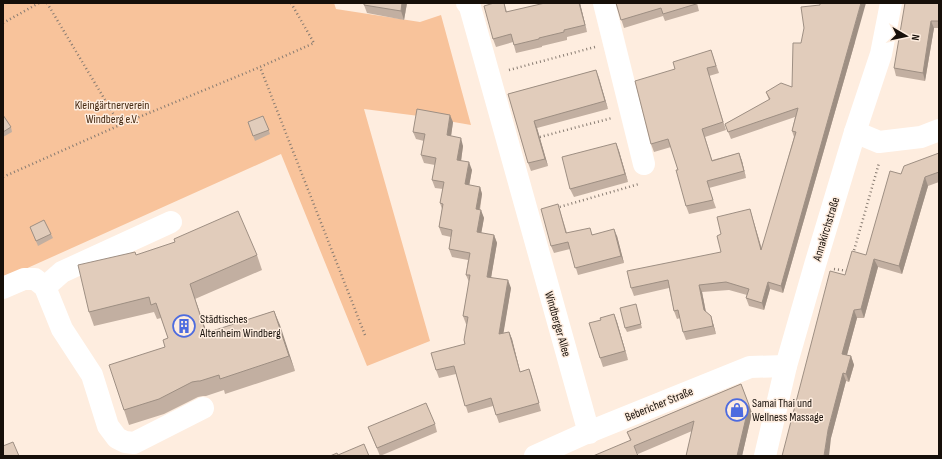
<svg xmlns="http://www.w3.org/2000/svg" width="942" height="459" font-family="'Sofia Sans Condensed',sans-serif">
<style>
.green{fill:#f8c39b}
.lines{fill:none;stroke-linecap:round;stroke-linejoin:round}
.path{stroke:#877b71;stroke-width:2.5;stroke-dasharray:1 3;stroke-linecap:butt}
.minor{stroke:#fff;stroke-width:22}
.wall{fill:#c2afa1}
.shaded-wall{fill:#9e8f83}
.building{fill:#e1ccbb;stroke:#9e8f83}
.labels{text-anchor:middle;stroke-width:3;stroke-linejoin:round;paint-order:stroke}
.park-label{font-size:12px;fill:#462a12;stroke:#feeddf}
.street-label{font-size:12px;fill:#160f09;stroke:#feeddf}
.poi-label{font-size:12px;fill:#160f09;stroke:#feeddf;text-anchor:start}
</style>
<rect width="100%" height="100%" fill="#feeddf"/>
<!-- green -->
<path class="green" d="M3,3H334L336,9L420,22L441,15L471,125L419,116L364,109L430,341L367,366L281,154L3,279Z"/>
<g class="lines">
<!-- path -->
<g class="path">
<path d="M47,3L120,125"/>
<path d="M291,3L314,43L260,67L365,335"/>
<path d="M3,23L39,3"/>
<path d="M509,70L595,47"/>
<path d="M536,138L612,118"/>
<path d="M3,177L120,125L260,67"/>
<path d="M556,208L639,184"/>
<path d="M853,254L879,163"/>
<path d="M834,269L848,271V270"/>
</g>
<!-- minor -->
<g class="minor">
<path d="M467,3L470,7L589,433"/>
<path d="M604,3L644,164"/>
<path d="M855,132L879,142L921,137L939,130"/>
<path d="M45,287L62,272L171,222"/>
<path d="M3,288L24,279H35L45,287L62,329L92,375L108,426L117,438L125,442L134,443L203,408"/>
<path d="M535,456L584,434L750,367L786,366"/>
<path d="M765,456L786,366L815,265L855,132L881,54L891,3"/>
</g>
</g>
<!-- wall -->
<g class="wall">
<path d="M364,3H407L404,20L367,13L364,5Z"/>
<path d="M494,3H504L507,12L545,3H580L587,32L567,37V40L542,46V47L516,53L513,42L496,47L493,39Z"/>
<path d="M616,3H697L699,11L665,21L663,16L624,28Z"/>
<path d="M939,3V28H934L925,81L896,76L894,68Z"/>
<path d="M855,42L783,293L770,289L764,310L749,306L746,298L747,295L729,290L702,292L706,312L713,323L716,334L686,340L683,332L680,318L677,319L674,311L669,288L634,296L631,288L721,252V234L750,209L752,216L762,249L794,137L792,131L795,117L731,139L725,124L769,100L766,92L792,87L801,43Z"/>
<path d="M711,50L719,73L709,76L726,130L705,137L712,160L739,153L742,161L746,178L709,188L716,208L689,214L686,206L678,170L671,147L654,152L651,144L675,69Z"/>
<path d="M596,70L608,109L537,128L548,166L531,171L528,163L508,94Z"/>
<path d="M3,115L11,127L12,132L3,137Z"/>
<path d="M263,116L270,134L255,141L248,122Z"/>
<path d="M453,122L451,136L463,146L461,161L472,170L469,185L480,187L482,194L480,210L484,218L481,233L494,235L497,243L491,277L511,288L503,333L509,332L512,339L520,372L529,369L532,377L541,411L499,423L493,406L468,413L456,374L439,378L436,370L465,344L467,324H466L463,316L469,282L466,275L468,260L452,257L449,249L451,237L442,235L439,227L442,209L440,203L443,189L435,188L432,180L435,165L424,163L421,155L424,141L416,139L413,132Z"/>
<path d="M616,143L619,151L628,182L574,197L570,189Z"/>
<path d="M939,153V182L928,186L902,274L878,267L864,318H857L847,355L851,356L854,365L849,382L846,381L831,438L845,275L866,255L901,174Z"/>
<path d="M558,204L567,233L617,236L624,263L578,275L570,249L554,253L551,246Z"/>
<path d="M30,227L51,234L53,238L38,246Z"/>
<path d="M136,255H257L262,270L195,299L207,333L274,311L295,371L225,394L224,390L206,396H203L198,397L164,414L129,425L124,410L165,347L168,338L161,318L157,319L154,312L94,326L89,312Z"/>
<path d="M637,309L642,328L627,332L625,328Z"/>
<path d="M614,314L617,322L628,360L603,367L600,358L601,320Z"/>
<path d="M741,384L752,413L742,456H686L692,431L638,454L630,440L627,432Z"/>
<path d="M435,424L437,432L380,456L368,427Z"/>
</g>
<!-- shaded-wall -->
<g class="shaded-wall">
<path d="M402,3H407L404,20L401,11Z"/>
<path d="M579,3H580L587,32L585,25Z"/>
<path d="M861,3H866L855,42L783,293L781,286Z"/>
<path d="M931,21L934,28L925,81L923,73Z"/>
<path d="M596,70L599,78L608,109L605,101Z"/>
<path d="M450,115L453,122L450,143L447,135Z"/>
<path d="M534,121L537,128L548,166L545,159Z"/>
<path d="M461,138L463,146L460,168L457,160Z"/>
<path d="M616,143L619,151L628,182L625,174Z"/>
<path d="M739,153L742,161L746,178L744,171Z"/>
<path d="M469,162L472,170L468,192L465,184Z"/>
<path d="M925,177L928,186L902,274L899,266Z"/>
<path d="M480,187L482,194L478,217L476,209Z"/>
<path d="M750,209L764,258L761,250Z"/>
<path d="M481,210L484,218L480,240L477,232Z"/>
<path d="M614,229L617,236L624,263L621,256Z"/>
<path d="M494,235L497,243L490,284L487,277Z"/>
<path d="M874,259L878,267L864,318L861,309Z"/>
<path d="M508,280L511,288L502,342L499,334Z"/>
<path d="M768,282L770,289L764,310L762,303Z"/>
<path d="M190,284L195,299L212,348L206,333Z"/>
<path d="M699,285L702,292L707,318L704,310Z"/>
<path d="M854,310L857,318L845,362L842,354Z"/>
<path d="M274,311L280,325L295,371L289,356Z"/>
<path d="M614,314L617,322L628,360L625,351Z"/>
<path d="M711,316L713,323L716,334L713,326Z"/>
<path d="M509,332L512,339L522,379L520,372Z"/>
<path d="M851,356L854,365L849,382L846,374Z"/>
<path d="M843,373L846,381L831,438L829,456H824L828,430Z"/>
<path d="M749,405L752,413L742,456H737Z"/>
</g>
<!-- building -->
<g class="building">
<path d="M364,3H402L401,11L364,5Z"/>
<path d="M494,3H504L506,12L545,3H579L585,25L564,30V32L539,38V39L514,45L511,34L493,39L484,6Z"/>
<path d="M616,3H696V4L663,14L661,8L621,20Z"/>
<path d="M820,3H861L852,35L781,286L768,282L762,303L746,298L749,289L726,282L699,285L704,310L711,316L713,326L683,332L678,310L674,311L668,280L631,288L627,271L721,252L717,236L721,234L717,217L750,209L761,250L796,132L792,131L798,108L728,132L725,124L770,99L766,92L781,83L792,87L793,43H801L804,28L801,7L820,5Z"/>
<path d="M905,3H939V21H931L923,73L894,68Z"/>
<path d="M711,50L716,66L707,68L723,122L702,129L712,161L739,153L744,171L707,181L713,200L686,206L676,170H678L668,139L651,144L635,81L675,69L673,62Z"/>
<path d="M596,70L605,101L534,121L545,159L528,163L508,94Z"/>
<path d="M417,109L450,115L447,135L461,138L457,160L469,162L465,184L480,187L476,209L481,210L477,232L494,235L487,277L508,280L499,334L509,332L520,372L529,369L539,403L496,415L491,398L465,406L454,366L436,370L431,353L465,344L464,340L468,317L463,316L470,275H466L470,253L449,249L452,230L439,227L443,204L440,203L444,182L432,180L436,158L421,155L425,134L413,132Z"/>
<path d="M3,115L11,127L3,132Z"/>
<path d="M263,116L269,130L253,136L248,122Z"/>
<path d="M616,143L625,174L570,189L562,157Z"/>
<path d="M939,153V172L925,177L899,266L874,259L861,309L854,310L842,354L851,356L846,374L843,373L828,430L824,456H782L830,271L845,275L852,251L866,255L890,171L901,174L904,166Z"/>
<path d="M558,204L566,233L590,228L592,235L614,229L621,256L575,268L568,242L551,246L541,209Z"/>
<path d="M238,211L257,255L190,284L206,333L274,311L289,356L220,379L219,375L200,381H198L192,382L159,399L124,410L109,365L165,347L163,340L168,338L156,303L151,305L149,297L89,312L78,265L135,252L136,255L175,242L174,239Z"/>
<path d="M44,220L51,234L36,241L30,227Z"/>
<path d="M636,304L641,324L625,328L620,308Z"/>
<path d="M614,314L625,351L600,358L589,323L601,320L600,318Z"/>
<path d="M741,384L749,405L737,456H686L694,421L634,446L638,456H593L631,440L627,432Z"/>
<path d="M426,403L435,424L377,448L368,427Z"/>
<path d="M13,442L19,456H3V446Z"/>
<path d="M364,444L369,456H330L337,453L338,455Z"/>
</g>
<!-- icons -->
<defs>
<g id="building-ring" transform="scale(1.15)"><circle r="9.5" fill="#feeddf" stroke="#4d6bdf" stroke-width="1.5"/><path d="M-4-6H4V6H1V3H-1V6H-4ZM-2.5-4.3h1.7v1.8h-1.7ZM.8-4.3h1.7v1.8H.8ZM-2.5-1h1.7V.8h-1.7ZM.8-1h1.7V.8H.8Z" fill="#4d6bdf"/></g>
<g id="shop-ring" transform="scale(1.15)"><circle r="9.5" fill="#feeddf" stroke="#4d6bdf" stroke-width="1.5"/><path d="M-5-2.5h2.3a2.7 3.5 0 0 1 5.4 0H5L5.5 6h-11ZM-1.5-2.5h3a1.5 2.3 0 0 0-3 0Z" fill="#4d6bdf"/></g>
</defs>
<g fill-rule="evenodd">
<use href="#building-ring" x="184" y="326"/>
<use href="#shop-ring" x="737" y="410"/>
</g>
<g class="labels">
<!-- park labels -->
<g class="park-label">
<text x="112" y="109">Kleingärtnerverein<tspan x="112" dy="14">Windberg e.V.</tspan></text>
</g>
<!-- street labels -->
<g class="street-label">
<text transform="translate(826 229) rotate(-73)" y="4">Annakirchstraße</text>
<text transform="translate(558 324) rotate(74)" y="4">Windberger Allee</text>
<text transform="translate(659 404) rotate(-22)" y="4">Bebericher Straße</text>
</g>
<!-- poi labels -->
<g class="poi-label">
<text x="200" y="323">Städtisches<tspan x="200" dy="14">Altenheim Windberg</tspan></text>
<text x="752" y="407">Samai Thai und<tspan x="752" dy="14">Wellness Massage</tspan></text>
</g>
</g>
<!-- border -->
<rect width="942" height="459" fill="none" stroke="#160f09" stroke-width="8"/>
<!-- north arrow -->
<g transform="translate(906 36) rotate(99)" stroke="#feeddf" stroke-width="3" paint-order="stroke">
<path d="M0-3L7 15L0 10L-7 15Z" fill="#160f09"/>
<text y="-6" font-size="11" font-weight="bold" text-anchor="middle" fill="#160f09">N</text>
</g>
</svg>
